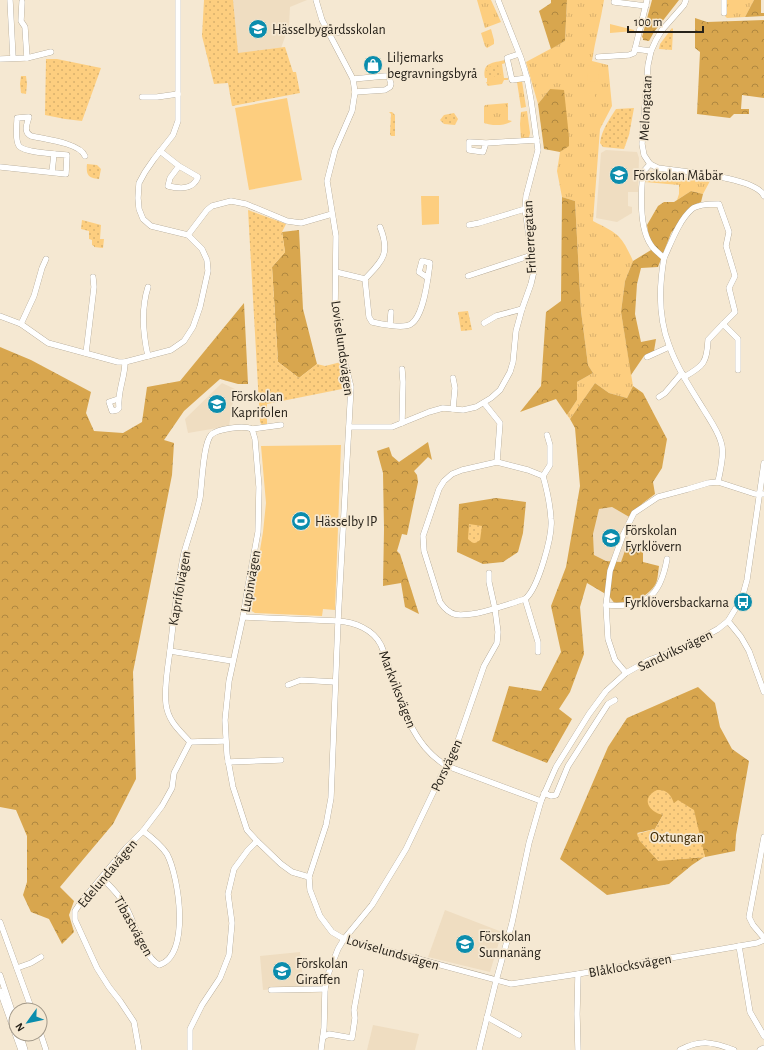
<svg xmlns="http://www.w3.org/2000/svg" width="764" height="1050" font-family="'Alegreya Sans',sans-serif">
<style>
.built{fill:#efddc1}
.grass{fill:url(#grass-tufts)}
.forest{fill:url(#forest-crowns)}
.park{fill:url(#park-dots)}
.pitch{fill:#fdce7f}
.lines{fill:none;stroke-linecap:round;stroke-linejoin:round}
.minor-casing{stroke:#a29681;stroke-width:6}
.minor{stroke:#fff;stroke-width:5.5}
.labels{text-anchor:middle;stroke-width:3.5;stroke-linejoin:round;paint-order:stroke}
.poi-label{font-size:14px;fill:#262119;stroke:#f5e8d2;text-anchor:start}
.street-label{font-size:14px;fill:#262119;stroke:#f5e8d2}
.park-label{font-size:14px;fill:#3b2700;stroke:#f5e8d2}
</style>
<defs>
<pattern id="grass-tufts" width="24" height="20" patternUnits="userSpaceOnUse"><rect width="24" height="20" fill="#fdce7f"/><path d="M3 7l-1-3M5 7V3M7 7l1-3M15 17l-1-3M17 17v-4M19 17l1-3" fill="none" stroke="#d9b16d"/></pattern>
<pattern id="forest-crowns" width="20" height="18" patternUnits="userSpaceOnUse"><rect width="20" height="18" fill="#d8a64e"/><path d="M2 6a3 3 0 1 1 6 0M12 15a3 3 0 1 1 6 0" fill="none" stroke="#af8740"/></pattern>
<pattern id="park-dots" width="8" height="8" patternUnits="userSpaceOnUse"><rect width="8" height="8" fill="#fdce7f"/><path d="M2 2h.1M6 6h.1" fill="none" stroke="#d9b16d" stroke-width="1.8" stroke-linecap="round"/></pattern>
</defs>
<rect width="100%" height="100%" fill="#f5e8d2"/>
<!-- built -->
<g class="built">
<path d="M226,0H307L290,7L289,26L281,48L231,57Z"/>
<path d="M606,150L637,152L639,158L638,192H628V206L632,207V213L617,222L596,218L601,153Z"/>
<path d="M222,383L235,389L229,426L188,433L185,419Z"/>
<path d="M612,507L631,518L628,542L621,562L606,561L594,555L593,534L598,509Z"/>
<path d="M445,910L502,932L490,972L428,957Z"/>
<path d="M300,952L304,987L263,990L260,956Z"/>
<path d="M373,1025L419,1034L415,1050H367Z"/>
</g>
<!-- grass -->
<g class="grass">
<path d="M477,0H491L501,22L485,28Z"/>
<path d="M567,0H604C601,20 595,40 592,61L608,65L612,106L600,129L593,221C618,234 621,234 633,261L625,281L621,312L633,386L627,398L609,393L595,383L570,419L567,415L577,400V382L593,373L588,365L581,311L575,201L562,197L557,171L560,152L569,145V137L550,89L538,104L526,62L565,41Z"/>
<path d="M725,0H754L745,17L727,18L725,16Z"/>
<path d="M610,24L634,30V31L610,33Z"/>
<path d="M491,29L494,40V44L487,48L485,46L481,33Z"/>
<path d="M505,60L506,63L502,64L504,78H508V80H504L502,84L488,86L486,82H487V78H485C482,62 493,63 505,60Z"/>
<path d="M522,81L526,107L521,108L517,82Z"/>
<path d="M508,103V120L512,121C505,126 492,126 484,123V107L485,105Z"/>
<path d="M527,111L530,133L529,138L521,139L520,124L521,112Z"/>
<path d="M651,171C666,178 693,178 710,181L703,194L691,191L677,200L679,194V185L645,182L646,174L648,172Z"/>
</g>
<!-- forest -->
<g class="forest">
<path d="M551,0H567L565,41L551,49L539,11L551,3Z"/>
<path d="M652,0H679L654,32L649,41L643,40V38L642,37Z"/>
<path d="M754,0H761V13H764V16L745,17Z"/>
<path d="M695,18L707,22L764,20V98L742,95L741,109H749V114H734L730,118L697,114L700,52L695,48Z"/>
<path d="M550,89L564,90L569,137V146L560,152L544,149L538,104Z"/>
<path d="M691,191L703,194L701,202L692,206L671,233L658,267L641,268L637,284L635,314L641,342L656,339L654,351L644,356L631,375L621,312L625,281L633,261L651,250L647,225L658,206L664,202H674Z"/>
<path d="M562,197L575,201L581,311L588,365L593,373L577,382V400L567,415L556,399L520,412L541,386L546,312L561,301Z"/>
<path d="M299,230L303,309L317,364L299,378L278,362L272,267L285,252L282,232Z"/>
<path d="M244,303L248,384H238L220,379L184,411L164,440L174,443L172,475L133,672L136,779L113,824L60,887L74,901L69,915L74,932L62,944L49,919L31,912L23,895L27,882V836L16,810L0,807V347L31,360L91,392L86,413L94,431L123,433L142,422L147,387L180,381Z"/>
<path d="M595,383L609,393L627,398L633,386L643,393L667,439L662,468L653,482L655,494L643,503L631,518L612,507L599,509L593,534L594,555L606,561L621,562L628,542L643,549V562L659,566C658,572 658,581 655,585C646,599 629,603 615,604L609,596L587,583L580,607L584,654L570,692L559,709L572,719L547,763L492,741L509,686L541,691L561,652L551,606L566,567L580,486L575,428L570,419Z"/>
<path d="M428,442L432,460L428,457L414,471L417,475L418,482L407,535L402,534L397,551L400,554L419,614L405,607L401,583L383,586L384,529L383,473L377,451L389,447L392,456L399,462Z"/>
<path d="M496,498L526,502L523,533L518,552L503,562L483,564L457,552L459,504Z"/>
<path d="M698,687L715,703L720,727L732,749L749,761L736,835L735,851L705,857L702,847L663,815L655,829L637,833L665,860L704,857L692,865L669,884L607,895L560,859L608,747L627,718Z"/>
</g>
<!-- park -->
<g class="park">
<path d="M204,0H233L238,53L285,47L293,72H296L300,93L232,106L228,83L214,84L202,36Z"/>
<path d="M672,28L673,29L672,50L659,49L660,44Z"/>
<path d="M46,59H57L101,68L82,121L65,119L45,115Z"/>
<path d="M498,65L501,78H496L493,75L489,76L486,74V71L489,67Z"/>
<path d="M21,76H26L27,84L26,94L21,93L20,84Z"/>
<path d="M634,108L629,135L624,149L603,147L600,143C602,129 609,120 616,109Z"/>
<path d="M389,112H392L395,115V136H391L390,134L391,114Z"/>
<path d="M454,113L458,119L455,125L444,124L440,120L444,115Z"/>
<path d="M87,164L97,165L101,169L99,179C88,178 86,175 87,164Z"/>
<path d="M248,210L286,224L282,232L285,252L272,267L278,362L299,378L317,364L325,366L341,362L347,388L267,404V424L262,425L260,422Z"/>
<path d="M82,220L101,225L100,239H104L103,248L94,247V246L92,245V240L89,239V231L81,229Z"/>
<path d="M468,311L472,330L461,331L458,312Z"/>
<path d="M469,524L482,526L480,540C475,544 473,544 468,539Z"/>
<path d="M657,790C667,789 671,795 674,803L678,800L694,810L705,857L658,861L639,840L637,834L655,829L663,815C649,812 640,798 657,790Z"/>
</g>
<!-- pitch -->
<g class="pitch">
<path d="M588,65L600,66L598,82L587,81Z"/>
<rect x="577" y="90" width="18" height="13"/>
<path d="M287,98L302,180L249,190L235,108Z"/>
<path d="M421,196H439V224L422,225Z"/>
<path d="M341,445L335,610L323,609L322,616L255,613L250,610L263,532L266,503L261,446Z"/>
<path d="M696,828L699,843L673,848L670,833Z"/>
</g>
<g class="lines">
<!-- minor casing -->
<g class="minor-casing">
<g id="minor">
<path d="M10,0L13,58"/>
<path d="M316,0L322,20L353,79L355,92L352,111L335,150L327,181L336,236L335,312L338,335L351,387L338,621L331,798L326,825L309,877L310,890L320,916L332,932L344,939L511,984L578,974L757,943L764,940"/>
<path d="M22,2L21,21L25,27L27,58"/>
<path d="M614,2L646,6"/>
<path d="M724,13V0"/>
<path d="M330,33L382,29"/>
<path d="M635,49L647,0"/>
<path d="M519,54L507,58L512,80L527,78"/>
<path d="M598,57L629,55L634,53L635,49L651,51"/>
<path d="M0,59L27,58L51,52"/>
<path d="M353,79L385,76L389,77L391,84L390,87L385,90L355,92"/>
<path d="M142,97H157L178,94"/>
<path d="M486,143L483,152L469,150V142L486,143L537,140"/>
<path d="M160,151L179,166L170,178L168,186C180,189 193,190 198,177L179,166"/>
<path d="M54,154C46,153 20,152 18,144C15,136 17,126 17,118L29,117C27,124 23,132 31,136C44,139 80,143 85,156"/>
<path d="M650,164L643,172C641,192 639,228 651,245C654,250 660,254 664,258C659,287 658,317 669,345C677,368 691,389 704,410C710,420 718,431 721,442C725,453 720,471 718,482"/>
<path d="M650,164L644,155L642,144L648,65L651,51L656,40L662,30L684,5L686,0"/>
<path d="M650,164L658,168C680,171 745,177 760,191C762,192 763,194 764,196"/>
<path d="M0,167L66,174L67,155L54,154L52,172"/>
<path d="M469,225L479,223L525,209"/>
<path d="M188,235L207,210L212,206L231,201L246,204L287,221L301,223L332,214"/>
<path d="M664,258C671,243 679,220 692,209C698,204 712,204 719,204L729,232L726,246L735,276L729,288L735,312L723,324"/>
<path d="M336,272L365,279"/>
<path d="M468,276L532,255"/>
<path d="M365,279L369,317L372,322C380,324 404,329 411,324C424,316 428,278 430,263L422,261L419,272L428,278"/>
<path d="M365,279C382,261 391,254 380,227"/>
<path d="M0,316L21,324L48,343L118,362H125L171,350L184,341L193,327L200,307L208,271L207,260L202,249L188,235L151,226L143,219L139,209L138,198L139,183L145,172L154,159L173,135L178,121V0"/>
<path d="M484,323L496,316L522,309"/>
<path d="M21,324L34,296L42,268L46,259"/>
<path d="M390,325L391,312"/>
<path d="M86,353L94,287L93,277"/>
<path d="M148,356C143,334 141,309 148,287"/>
<path d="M647,357L669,347"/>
<path d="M402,369L403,382L402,423"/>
<path d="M684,377C704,366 707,362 708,340L723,324L738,339V370"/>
<path d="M659,397L665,393L682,373"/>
<path d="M118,399L109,402L112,411L117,410L119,408C117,392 125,378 125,362"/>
<path d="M484,403L500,423L497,462"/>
<path d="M453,409L455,388L453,378"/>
<path d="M349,427H392L429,412L443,408L463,410L476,407L491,398L500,390L510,372L513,362L516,331L522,309L531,284L534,271L525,209L526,196L538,150L531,100L527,78L521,58L498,0"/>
<path d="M252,429L255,439L259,487L258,532L248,586L243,617L229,681L225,720L227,755L233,787L247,830L257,841L281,864L292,872L309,877"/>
<path d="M497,462L528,470L543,476C547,490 550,504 551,519C553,535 538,589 525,599C522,600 518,601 516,602C503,606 491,610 478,613C460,616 451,618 440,602L424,551L423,536L439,489L444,481L452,474L462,470Z"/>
<path d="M543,476L550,465V445L547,435"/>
<path d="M525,599L538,642V652"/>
<path d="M606,605C645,608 660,598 667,559"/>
<path d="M243,617L338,621C354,622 373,629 381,645C398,686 405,742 447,766L541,801"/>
<path d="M728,621L741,637L749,651L764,692"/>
<path d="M170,651L232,661"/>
<path d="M626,673L615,660L608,639L606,605L610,571L623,535L634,513L658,497L688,489L708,483L718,482L755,494H764"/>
<path d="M288,685L301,680L335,682"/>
<path d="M225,741L190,742C179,730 168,721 166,704C164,686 168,667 170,650C174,618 177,585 184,553C189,535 196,517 200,498C202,484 203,444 211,435C217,429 243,425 252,429L281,425"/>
<path d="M228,762L281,760"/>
<path d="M544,793L551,796L556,795L568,766L608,704L615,700"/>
<path d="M764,837L749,917L753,925L764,938"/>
<path d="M102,878C111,887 120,895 126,907C135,923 142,955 159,965C191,956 179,877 167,854C161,845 151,837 143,831"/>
<path d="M0,922L32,1010"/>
<path d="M739,946L750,1012L764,1036"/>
<path d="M17,968L31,963L41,957"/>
<path d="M0,975L16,1023"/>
<path d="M271,990L325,989"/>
<path d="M0,991L21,1050"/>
<path d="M487,1017L519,1035"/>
<path d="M40,1032L46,1050"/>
<path d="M20,1034L25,1050"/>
<path d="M323,1037L329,1034L352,1038L355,1018L354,1010L361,972"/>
<path d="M139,1050L134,1022L120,1001L109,987L97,968L75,920V911L81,902L126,848L143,831L162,806L172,788L174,773L190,742"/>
<path d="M190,1050V1029L202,1005L220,978L229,955L232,923L228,894L234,869L248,850L257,841"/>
<path d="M321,1050L324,1028L325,989L327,977L338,949L344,939L372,905L406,849L442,774L452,758L484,666L497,643L498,632L495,609L489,582V573"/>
<path d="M479,1050L496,981L512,923L529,843L541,801L556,767L589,714L606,691L626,673L649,660L687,646L718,629L728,621L742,598L747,580L764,463"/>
<path d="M578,1050L577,1014L578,974"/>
<path d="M680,1050C701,1039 713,1042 734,1050"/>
<path d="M760,1050L764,1048"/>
</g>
</g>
<!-- minor -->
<use href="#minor" class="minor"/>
</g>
<!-- icons -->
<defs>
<g id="school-disc" transform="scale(1)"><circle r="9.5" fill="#0b8dad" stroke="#f5e8d2"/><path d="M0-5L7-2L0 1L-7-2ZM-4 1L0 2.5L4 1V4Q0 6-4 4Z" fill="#fff"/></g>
<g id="shop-disc" transform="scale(1)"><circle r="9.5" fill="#0b8dad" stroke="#f5e8d2"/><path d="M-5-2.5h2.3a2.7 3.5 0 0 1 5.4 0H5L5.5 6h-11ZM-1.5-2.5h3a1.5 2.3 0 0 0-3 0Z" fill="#fff"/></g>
<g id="stadium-disc" transform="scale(1)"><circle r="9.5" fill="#0b8dad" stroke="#f5e8d2"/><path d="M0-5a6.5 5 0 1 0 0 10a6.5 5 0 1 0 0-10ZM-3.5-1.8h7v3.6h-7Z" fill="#fff"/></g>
<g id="bus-disc" transform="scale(1)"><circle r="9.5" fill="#0b8dad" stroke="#f5e8d2"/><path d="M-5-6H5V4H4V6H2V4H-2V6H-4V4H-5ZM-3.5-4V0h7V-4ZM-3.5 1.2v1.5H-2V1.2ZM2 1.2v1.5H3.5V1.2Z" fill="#fff"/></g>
</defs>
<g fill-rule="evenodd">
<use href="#school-disc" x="258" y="29"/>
<use href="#shop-disc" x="373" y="65"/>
<use href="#school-disc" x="619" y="175"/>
<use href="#school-disc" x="217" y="404"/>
<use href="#stadium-disc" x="301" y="521"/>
<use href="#school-disc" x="611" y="538"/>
<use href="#bus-disc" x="743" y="602"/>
<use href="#school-disc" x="465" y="944"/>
<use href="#school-disc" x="282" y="971"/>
</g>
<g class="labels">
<!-- poi labels -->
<g class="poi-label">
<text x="272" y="34">Hässelbygårdsskolan</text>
<text x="387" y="62">Liljemarks<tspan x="387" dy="16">begravningsbyrå</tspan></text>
<text x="633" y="180">Förskolan Måbär</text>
<text x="231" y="401">Förskolan<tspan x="231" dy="16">Kaprifolen</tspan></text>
<text x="315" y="526">Hässelby IP</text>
<text x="625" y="535">Förskolan<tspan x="625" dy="16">Fyrklövern</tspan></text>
<text x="729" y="607" text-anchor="end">Fyrklöversbackarna</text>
<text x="479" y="941">Förskolan<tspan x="479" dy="16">Sunnanäng</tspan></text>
<text x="296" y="968">Förskolan<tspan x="296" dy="16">Giraffen</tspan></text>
</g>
<!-- street labels -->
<g class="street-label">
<text transform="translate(645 108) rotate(-87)" y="5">Melongatan</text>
<text transform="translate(529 237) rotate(-93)" y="5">Friherregatan</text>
<text transform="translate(343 348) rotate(82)" y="5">Loviselundsvägen</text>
<text transform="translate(250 581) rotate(-80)" y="5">Lupinvägen</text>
<text transform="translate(179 588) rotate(-80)" y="5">Kaprifolvägen</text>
<text transform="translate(675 650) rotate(-25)" y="5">Sandviksvägen</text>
<text transform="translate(398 689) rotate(69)" y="5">Markviksvägen</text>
<text transform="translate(446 765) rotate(-65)" y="5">Porsvägen</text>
<text transform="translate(107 873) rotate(-50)" y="5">Edelundavägen</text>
<text transform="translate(134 926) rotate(61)" y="5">Tibastvägen</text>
<text transform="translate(393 952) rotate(16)" y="5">Loviselundsvägen</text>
<text transform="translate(630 965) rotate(-10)" y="5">Blåklocksvägen</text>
</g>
<!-- park labels -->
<g class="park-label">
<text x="677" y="842">Oxtungan</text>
</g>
</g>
<!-- north arrow -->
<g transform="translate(28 1022) rotate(237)"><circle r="19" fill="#f5e8d2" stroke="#a29888"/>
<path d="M0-3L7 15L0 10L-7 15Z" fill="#0b8dad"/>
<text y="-6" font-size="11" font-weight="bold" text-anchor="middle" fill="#262119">N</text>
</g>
<!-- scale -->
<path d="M628 26v6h75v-6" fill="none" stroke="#262119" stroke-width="2"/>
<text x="634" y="26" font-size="12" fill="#262119" stroke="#f5e8d2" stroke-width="3" paint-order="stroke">100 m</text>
</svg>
